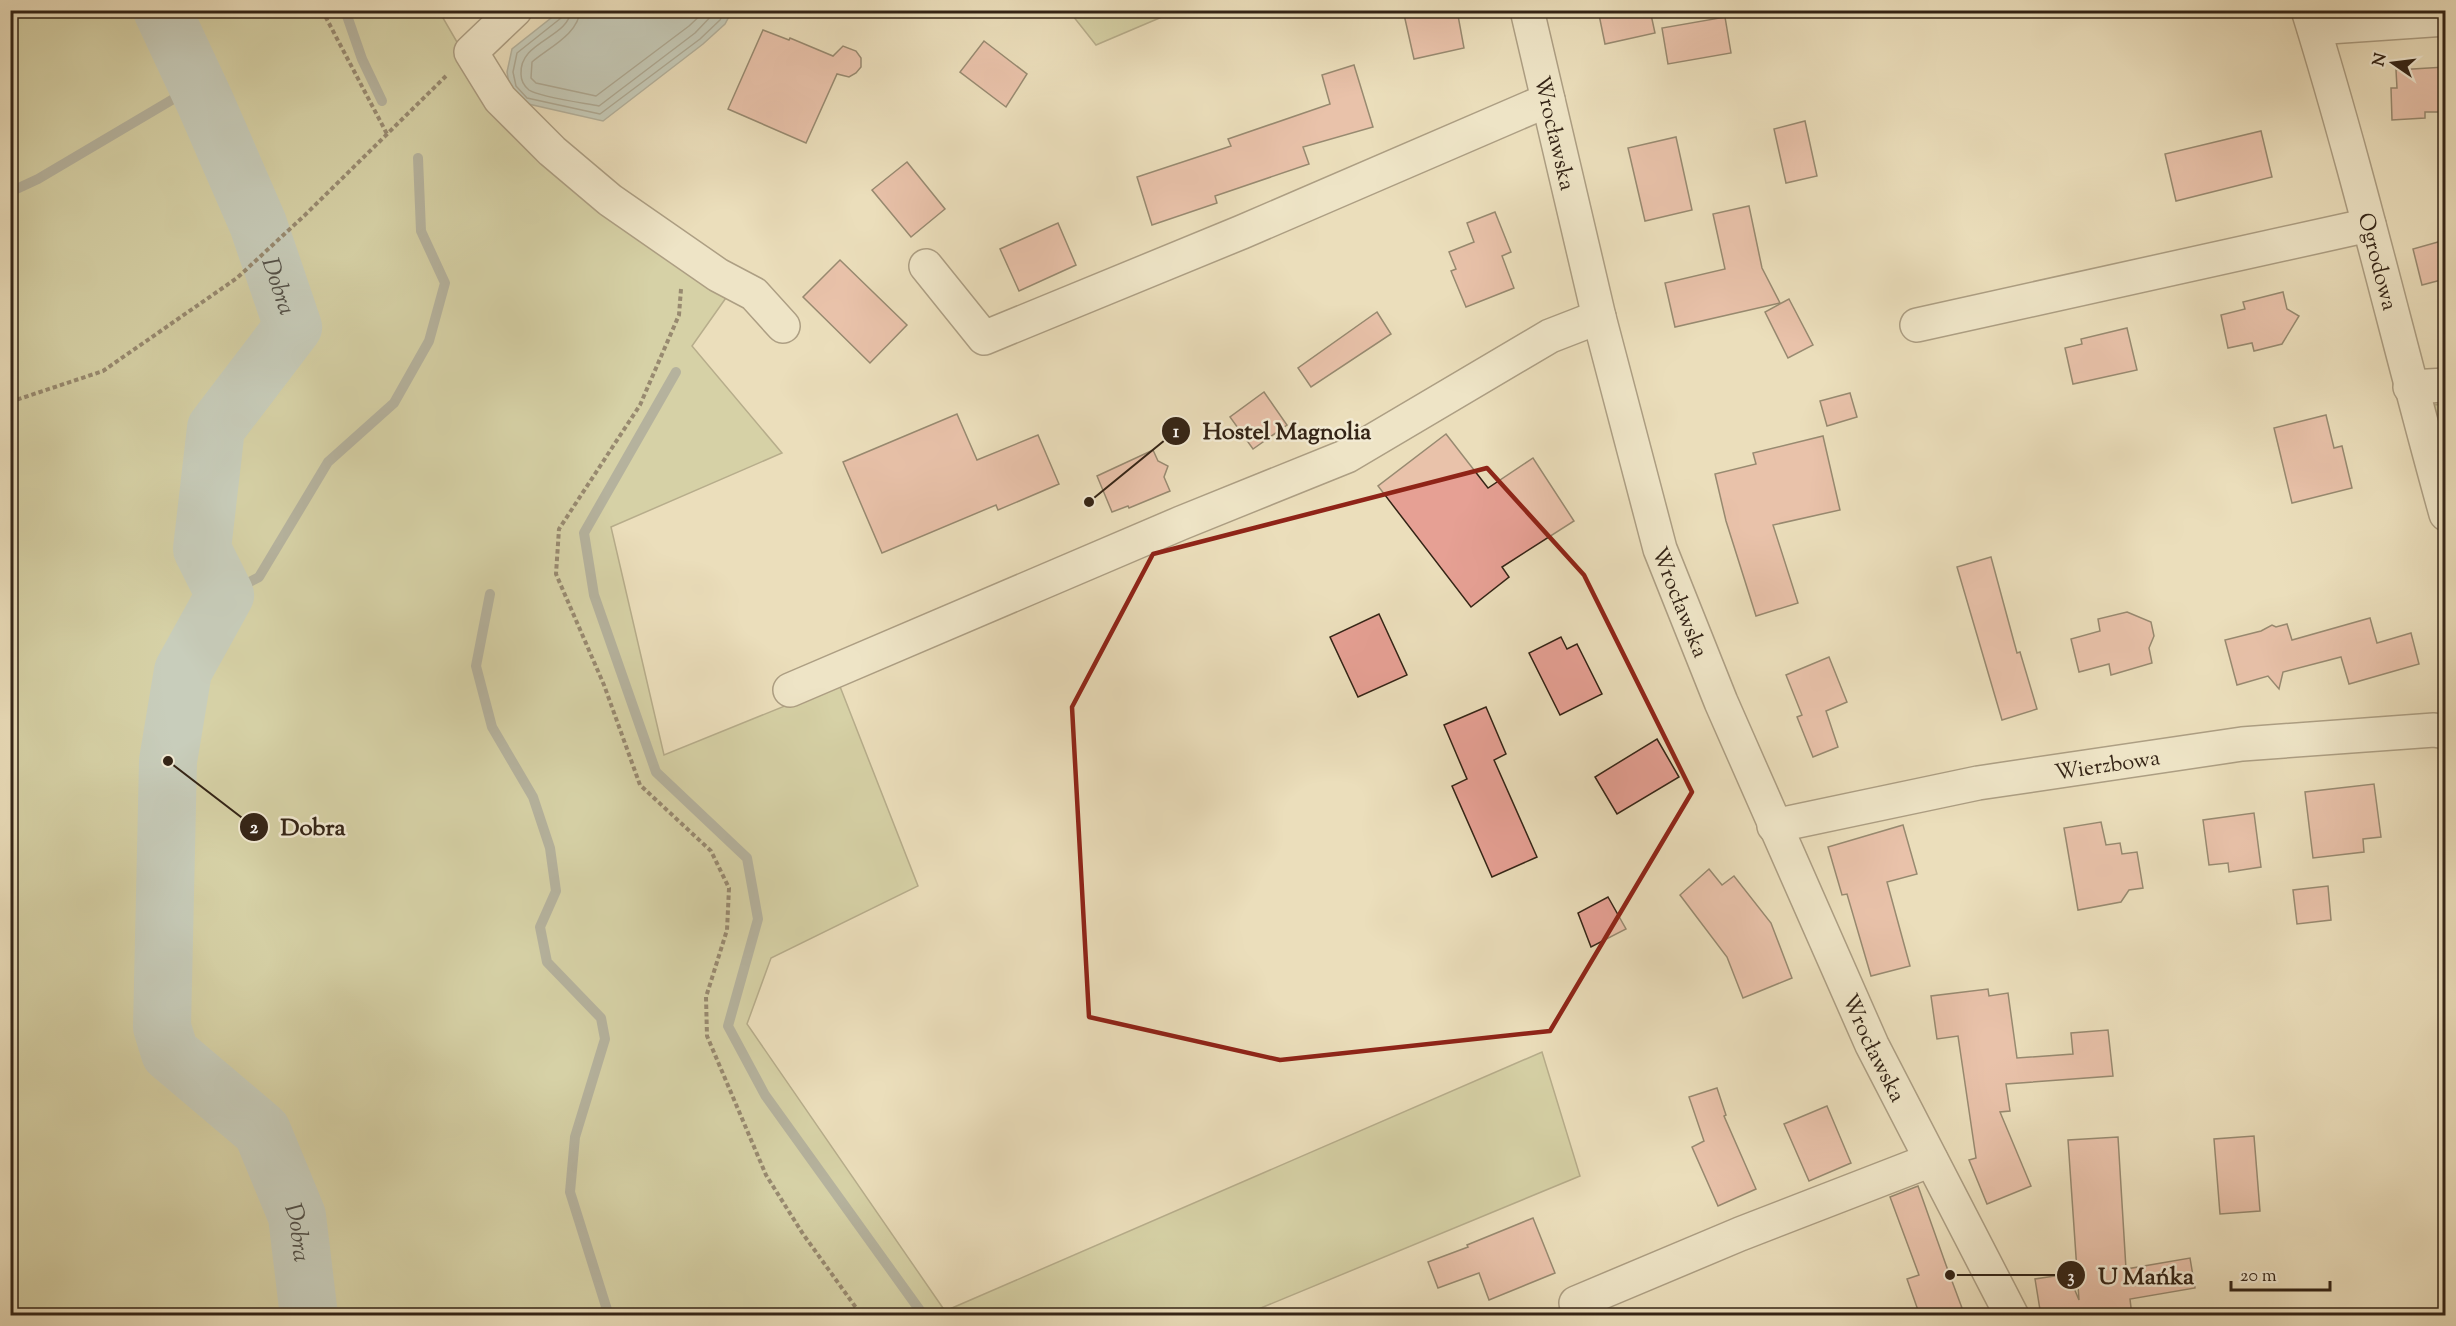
<svg xmlns="http://www.w3.org/2000/svg" width="2456" height="1326" font-family="'Sorts Mill Goudy',serif">
<style>
.green{fill:#bdc08c;stroke:#787251;stroke-width:1.5}
.water{fill:#9eb9bb;stroke:#747d79;stroke-width:1.5}
.lines{fill:none;stroke-linecap:round;stroke-linejoin:round}
.shore{stroke:#696e68;stroke-width:1.5}
.stream{stroke:#747d79;stroke-width:10}
.river{stroke:#9eb9bb;stroke-width:58}
.building{fill:#e6a094;stroke:#342416;stroke-width:1.5}
.minor-casing{stroke:#62523f;stroke-width:36}
.path{stroke:#342416;stroke-width:4;stroke-dasharray:4.5 3;stroke-linecap:butt}
.minor{stroke:#f2ead3;stroke-width:33}
.marked{fill:none;stroke:#8f2418;stroke-width:4.5;stroke-linejoin:round}
.labels{text-anchor:middle;stroke-width:5;stroke-linejoin:round;paint-order:stroke}
.street-label{font-size:22px;fill:#342416;stroke:#f2ead3}
.water-label{font-size:24px;font-style:italic;fill:#545148;stroke:#f2ead3}
.leader{fill:none;stroke:#342416;stroke-width:2}
.callout-dot{fill:#342416;stroke:#f2ead3;stroke-width:2}
.mark-label{font-size:18px;text-anchor:middle;font-weight:bold;fill:#fff}
.callout-label{font-size:24px;text-anchor:middle;font-weight:bold;fill:#342416;stroke:#f2ead3;stroke-width:5;stroke-linejoin:round;paint-order:stroke}
</style>
<rect width="100%" height="100%" fill="#ebdebb"/>
<filter id="stains"><feTurbulence type="fractalNoise" baseFrequency=".00333" numOctaves="4"/><feColorMatrix values="0 0 0 0 .2 0 0 0 0 .09 0 0 0 0 .02 0 0 0 .5 -.17"/></filter>
<radialGradient id="worn" r=".72"><stop offset=".6" stop-color="#630" stop-opacity="0"/><stop offset="1" stop-color="#630" stop-opacity=".3"/></radialGradient>
<!-- green -->
<g class="green">
<path d="M10,11H439L461,49L728,295L692,346L782,453L611,527L664,755L839,684L918,886L771,958L747,1024L945,1311L1542,1052L1580,1176L1244,1315H11Z"/>
<path d="M1069,11H1176L1096,45Z"/>
<path d="M2445,404H2446L2445,448L2434,405Z"/>
</g>
<!-- water -->
<path class="water" d="M560,11H732L725,24L703,44L603,121L524,103L510,89L507,72L512,49Z"/>
<g class="lines">
<!-- shore -->
<g class="shore">
<path d="M563,10L561,18L517,53L513,72L516,86L527,98L600,114L700,39L720,20L725,10"/>
<path d="M571,10C569,38 519,41 521,74C521,80 524,86 529,90C539,97 584,103 599,106L695,33L717,10"/>
<path d="M580,10C579,34 548,48 532,62L531,78L536,83L596,96L689,26L706,10"/>
</g>
<!-- stream -->
<g class="stream">
<path d="M345,10L362,59L382,101"/>
<path d="M10,192L38,179L197,85"/>
<path d="M676,372L584,533L594,595L656,772L747,858L758,919L728,1026L765,1095L924,1316"/>
<path d="M490,594L476,666L492,727L533,797L550,848L556,891L540,927L547,962L601,1018L605,1039L575,1137L570,1192L609,1316"/>
<path d="M225,595L259,577L328,462L394,403L429,341L445,283L421,231L418,158"/>
</g>
<!-- river -->
<path class="river" id="s1" d="M162,10L205,102L258,224L293,327L216,428L202,549L225,595L183,671L168,761L162,1027L170,1053L262,1131L297,1216L309,1316"/>
</g>
<!-- building -->
<g class="building">
<path d="M1403,10H1457L1464,48L1414,59Z"/>
<path d="M1598,10H1650L1655,33L1605,44Z"/>
<path d="M1725,17L1731,53L1668,64L1662,28Z"/>
<path d="M763,30L789,40L790,38L833,56L843,46L856,51L861,58V67L856,73L849,77L837,74L806,143L728,109Z"/>
<path d="M984,41L1027,74L1006,107L960,72Z"/>
<path d="M1354,65L1373,127L1303,147L1309,164L1215,196L1217,203L1152,225L1137,177L1231,146L1228,139L1330,104L1322,75Z"/>
<path d="M2445,67V112H2425V118L2392,120L2391,88H2397L2396,70Z"/>
<path d="M1805,121L1817,176L1786,183L1774,129Z"/>
<path d="M2261,131L2272,177L2176,201L2165,154Z"/>
<path d="M1676,137L1692,210L1645,221L1628,148Z"/>
<path d="M907,162L945,209L911,237L872,190Z"/>
<path d="M1749,206L1762,268L1780,303L1675,327L1665,283L1725,269L1713,214Z"/>
<path d="M1495,212L1511,252L1502,256L1514,288L1466,307L1451,271L1456,269L1449,252L1474,242L1467,223Z"/>
<path d="M1058,223L1076,265L1019,291L1000,249Z"/>
<path d="M2445,240V279L2422,285L2413,249Z"/>
<path d="M840,260L907,325L870,363L803,297Z"/>
<path d="M2283,292L2287,309L2299,316L2282,344L2254,351L2252,343L2228,348L2221,315L2245,309L2243,302Z"/>
<path d="M1789,299L1813,345L1788,358L1765,312Z"/>
<path d="M1377,312L1391,334L1311,387L1298,368Z"/>
<path d="M2127,328L2137,370L2073,384L2065,348L2082,344L2081,339Z"/>
<path d="M1264,392L1287,425L1253,449L1230,417Z"/>
<path d="M1850,393L1857,417L1827,426L1820,401Z"/>
<path d="M957,414L977,460L1038,435L1059,484L998,510L996,505L882,553L843,462Z"/>
<path d="M2326,415L2334,448L2342,446L2352,488L2292,503L2274,428Z"/>
<path d="M1446,434L1488,488L1533,458L1574,521L1502,567L1509,577L1471,607L1378,486Z"/>
<path d="M1823,436L1840,510L1773,525L1798,603L1756,616L1726,521L1715,474L1756,464L1753,453Z"/>
<path d="M1153,450L1158,461L1168,466L1164,477L1170,491L1129,508L1128,506L1112,512L1097,476Z"/>
<path d="M1991,557L2017,653L2020,652L2037,709L2002,720L1957,567Z"/>
<path d="M2127,612L2151,622L2154,636L2149,648L2152,663L2111,675L2109,664L2079,672L2071,639L2100,631L2098,619Z"/>
<path d="M1379,614L1407,675L1358,697L1330,637Z"/>
<path d="M2370,618L2377,643L2411,633L2419,664L2349,684L2341,657L2283,672L2279,689L2268,676L2237,685L2225,640L2261,631L2272,625L2276,627L2287,624L2292,640Z"/>
<path d="M1561,637L1567,649L1577,644L1602,694L1560,715L1529,653Z"/>
<path d="M1829,657L1847,702L1826,711L1838,747L1813,757L1797,717L1802,715L1786,675Z"/>
<path d="M1486,707L1506,754L1494,760L1537,857L1492,877L1452,786L1467,779L1444,725Z"/>
<path d="M1657,739L1679,777L1617,814L1595,777Z"/>
<path d="M2374,784L2381,837L2363,839L2364,852L2313,858L2305,792Z"/>
<path d="M2254,813L2261,867L2229,872L2228,863L2209,865L2203,820Z"/>
<path d="M2101,822L2106,845L2120,843L2122,854L2137,852L2143,888L2129,890L2121,902L2078,910L2064,828Z"/>
<path d="M1903,825L1917,874L1887,882L1910,966L1871,976L1847,894L1842,895L1828,847Z"/>
<path d="M1709,869L1722,885L1734,876L1771,923L1792,978L1743,998L1727,957L1680,895Z"/>
<path d="M2328,886L2331,920L2297,924L2293,890Z"/>
<path d="M1608,897L1626,929L1591,947L1578,913Z"/>
<path d="M1988,989L1989,996L2008,993L2017,1058L2073,1054L2071,1033L2108,1030L2113,1076L2006,1084L2010,1111L2000,1112L2031,1186L1987,1204L1969,1160L1976,1158L1958,1036L1937,1039L1931,996Z"/>
<path d="M1717,1088L1726,1115L1724,1116L1756,1189L1718,1206L1692,1147L1704,1141L1689,1097Z"/>
<path d="M1827,1106L1851,1163L1809,1181L1784,1124Z"/>
<path d="M2254,1136L2260,1211L2220,1214L2214,1139Z"/>
<path d="M2118,1137L2126,1269L2190,1258L2195,1288L2130,1299L2132,1316H2041L2035,1279L2068,1274L2079,1300L2068,1140Z"/>
<path d="M1918,1186L1946,1265L1965,1316H1920L1907,1279L1919,1275L1890,1197Z"/>
<path d="M1533,1218L1555,1273L1489,1300L1479,1273L1438,1288L1428,1262L1468,1247L1467,1245Z"/>
</g>
<g class="lines">
<!-- minor casing -->
<g class="minor-casing">
<g id="minor">
<path d="M515,10L471,52L500,99L552,151L610,200L718,275L754,294L783,326"/>
<path id="s2" d="M1527,10L1599,317L1660,549L1721,702L1872,1045L2012,1316"/>
<path id="s3" d="M2308,10C2360,177 2399,346 2446,514"/>
<path d="M2314,28L2446,19"/>
<path d="M926,266L984,338L1242,232L1548,100"/>
<path d="M1917,325L2369,225"/>
<path d="M2410,387L2446,385"/>
<path d="M790,690L1181,523L1347,456L1550,336L1599,317"/>
<path id="s4" d="M1774,826L1978,783L2242,744L2434,730L2446,732"/>
<path d="M1576,1303L1740,1234L1931,1160"/>
</g>
</g>
<!-- path -->
<g class="path">
<path d="M322,10L387,134"/>
<path d="M681,289L679,315L640,405L559,529L556,574L604,685L640,785L711,851L729,888L727,930L706,997L707,1036L766,1175L803,1234L862,1316"/>
<path d="M10,402L103,371L237,278L305,215L446,76"/>
</g>
<!-- minor -->
<use href="#minor" class="minor"/>
</g>
<!-- marked area -->
<path d="M0 0H2456V1326H0ZM1487,468L1584,575L1692,792L1550,1031L1280,1060L1089,1017L1072,707L1153,554Z" fill="#ebdebb" fill-opacity=".55" fill-rule="evenodd"/>
<path class="marked" d="M1487,468L1584,575L1692,792L1550,1031L1280,1060L1089,1017L1072,707L1153,554Z"/>
<g class="labels">
<!-- street labels -->
<g class="street-label">
<text dy="8" stroke="none"><textPath href="#s2" startOffset="126">Wrocławska</textPath></text>
<text dy="8" stroke="none"><textPath href="#s3" startOffset="261">Ogrodowa</textPath></text>
<text dy="8" stroke="none"><textPath href="#s2" startOffset="612">Wrocławska</textPath></text>
<text dy="8" stroke="none"><textPath href="#s4" startOffset="339">Wierzbowa</textPath></text>
<text dy="8" stroke="none"><textPath href="#s2" startOffset="1098">Wrocławska</textPath></text>
</g>
<!-- water labels -->
<g class="water-label">
<text dy="8" stroke="none"><textPath href="#s1" startOffset="300">Dobra</textPath></text>
<text dy="8" stroke="none"><textPath href="#s1" startOffset="1344">Dobra</textPath></text>
</g>
</g>
<!-- callouts -->
<path class="leader" d="M1089 502L1176 431M168 761L254 827M1950 1275L2071 1275"/>
<g class="callout-dot">
<circle cx="1089" cy="502" r="6"/>
<circle cx="168" cy="761" r="6"/>
<circle cx="1950" cy="1275" r="6"/>
<circle cx="1176" cy="431" r="15"/>
<circle cx="254" cy="827" r="15"/>
<circle cx="2071" cy="1275" r="15"/>
</g>
<g class="mark-label">
<text x="1176" y="437">1</text>
<text x="254" y="833">2</text>
<text x="2071" y="1282">3</text>
</g>
<g class="callout-label">
<text x="1287" y="439">Hostel Magnolia</text>
<text x="313" y="835">Dobra</text>
<text x="2146" y="1284">U Mańka</text>
</g>
<!-- margin -->
<rect width="2456" height="1326" fill="none" stroke="#ebdebb" stroke-width="36"/>
<rect x="12" y="12" width="2432" height="1302" fill="none" stroke="#342416" stroke-width="3"/>
<rect x="18" y="18" width="2420" height="1290" fill="none" stroke="#342416" stroke-width="1.5"/>
<!-- north arrow -->
<g transform="translate(2393 63) rotate(284)" stroke="#f2ead3" stroke-width="4.5" paint-order="stroke">
<path d="M0-4.5L10 22L0 15L-10 22Z" fill="#342416"/>
<text y="-9" font-size="16" font-weight="bold" text-anchor="middle" fill="#342416">N</text>
</g>
<!-- scale -->
<path d="M2231 1281v9h99v-9" fill="none" stroke="#342416" stroke-width="3"/>
<text x="2240" y="1281" font-size="18" fill="#342416" stroke="#f2ead3" stroke-width="4.5" paint-order="stroke">20 m</text>
<rect width="100%" height="100%" filter="url(#stains)"/>
<rect width="100%" height="100%" fill="url(#worn)"/>
</svg>
